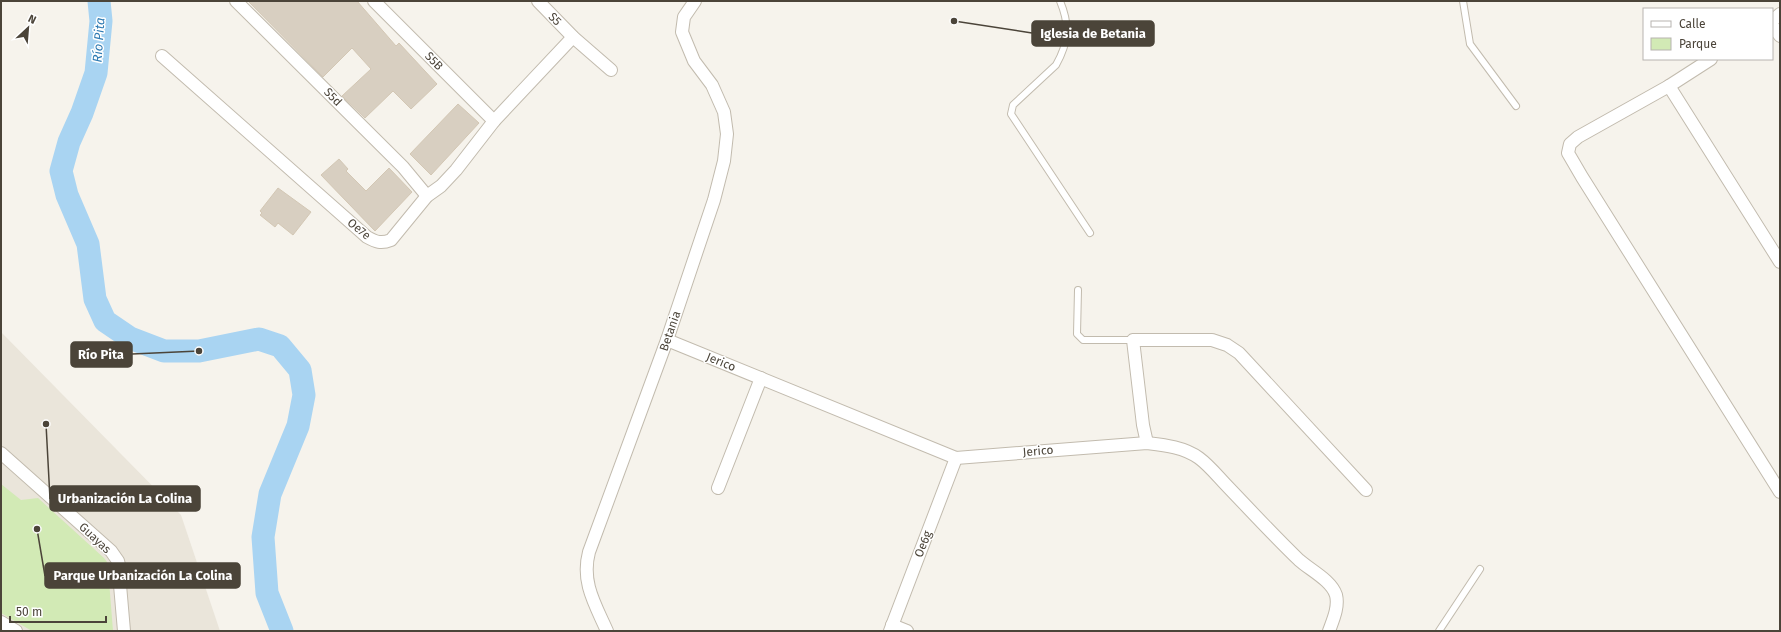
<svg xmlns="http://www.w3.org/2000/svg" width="1781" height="632" font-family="'Fira Sans',sans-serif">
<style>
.residential{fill:#eae5da}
.park{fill:#d2eab5}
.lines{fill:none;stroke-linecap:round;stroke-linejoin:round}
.river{stroke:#a9d4f2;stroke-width:23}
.building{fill:#d8cfc1;stroke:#d3c7b4}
.lane-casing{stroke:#c2bbae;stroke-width:8}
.street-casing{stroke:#c2bbae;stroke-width:14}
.lane{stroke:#fff;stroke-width:6}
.street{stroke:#fff;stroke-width:12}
.labels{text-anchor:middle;stroke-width:3;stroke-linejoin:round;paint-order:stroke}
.street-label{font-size:12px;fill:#4b4439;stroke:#fff}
.water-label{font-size:13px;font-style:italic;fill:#2e7ab2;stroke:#fff}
.leader{fill:none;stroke:#4b4439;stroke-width:1.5}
.callout-dot{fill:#4b4439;stroke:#fff;stroke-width:1.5}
.callout{fill:#4b4439;stroke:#4b4439;stroke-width:1.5}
.callout-label{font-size:13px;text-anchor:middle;font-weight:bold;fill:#fff}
</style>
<rect width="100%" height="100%" fill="#f6f3ec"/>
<!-- residential -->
<path class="residential" d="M1,332L181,515L220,631H1Z"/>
<!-- park -->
<path class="park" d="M1,484L21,500L38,498L104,558L107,562L108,568L113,631H32L1,613Z"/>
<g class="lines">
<!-- river -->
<path class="river" d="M99,1L101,21L96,73L82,113L69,142L61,171L67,195L88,244L95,299L105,321L130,338L164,351H199L259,339L280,346L300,370L304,395L298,426L270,494L263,537L267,593L282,631"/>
</g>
<!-- building -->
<g class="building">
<path d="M248,1H357L396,46L399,43L437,84L411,109L393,91L365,118L342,96L371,69L352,48L323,77Z"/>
<path d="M458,104L479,123L431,175L410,154Z"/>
<path d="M339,159L348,169L346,171L366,191L389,168L412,192L375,231L321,175Z"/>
<path d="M278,188L311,212L293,235L278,223L275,227L260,215L262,213L260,211Z"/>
</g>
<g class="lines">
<!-- lane casing -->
<g class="lane-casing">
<g id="lane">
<path d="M1060,1C1070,25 1069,42 1056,65L1013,105L1011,114L1090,233"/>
<path d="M1463,1L1470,44L1516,106"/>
<path d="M1078,290L1077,334L1083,340H1133"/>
<path d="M1439,631L1480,569"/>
</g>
</g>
<!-- street casing -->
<g class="street-casing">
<g id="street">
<path d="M236,1L403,167L427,196"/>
<path d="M374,1L494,121"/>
<path d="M538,1L573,37L611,70"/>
<path d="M1772,21L1780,14"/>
<path d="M1772,25L1780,36"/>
<path d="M162,56L367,237C376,242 381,244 391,240L427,196L441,186L456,170L494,121L573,37"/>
<path d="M1711,59L1669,86L1578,137L1570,144L1568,153L1582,177L1780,492"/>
<path d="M1669,86L1780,262"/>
<path d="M667,340L956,458L1147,443C1164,445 1184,447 1199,458C1210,466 1219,478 1229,488C1252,512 1275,537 1299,560C1310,570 1331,580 1336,595C1339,607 1333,620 1329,631"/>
<path d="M1147,443L1143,425L1133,340H1212L1227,345L1239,353L1366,490"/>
<path d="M1,453L111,551L118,561L121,573L120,585L124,631"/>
<path d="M718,488L761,378"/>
<path d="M1,622L16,631"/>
<path d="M892,625L907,631"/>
<path d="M607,631C595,604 581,582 589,552L667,340L714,200L724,161L727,134L724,112L712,85L694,61L682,32L684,17L695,1"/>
<path d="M890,631L956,458"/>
</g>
</g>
<!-- lane -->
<use href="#lane" class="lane"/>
<!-- street -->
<use href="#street" class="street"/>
</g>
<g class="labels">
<!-- street labels -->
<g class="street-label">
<text transform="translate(555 19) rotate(45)" y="4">S5</text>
<text transform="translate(434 61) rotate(45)" y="4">S5B</text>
<text transform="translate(333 97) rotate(45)" y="4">S5d</text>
<text transform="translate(359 229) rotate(39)" y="4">Oe7e</text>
<text transform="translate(670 331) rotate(-71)" y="4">Betania</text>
<text transform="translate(721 362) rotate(22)" y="4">Jerico</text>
<text transform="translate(1038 451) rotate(-5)" y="4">Jerico</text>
<text transform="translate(95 538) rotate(43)" y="4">Guayas</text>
<text transform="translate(923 544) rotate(-69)" y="4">Oe6g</text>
</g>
<!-- water labels -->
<g class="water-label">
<text transform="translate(98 40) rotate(-86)" y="5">Río Pita</text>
</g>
</g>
<!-- callouts -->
<path class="leader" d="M954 21L1032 33M199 351L132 354M46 424L50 499M37 529L45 576"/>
<g class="callout-dot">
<circle cx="954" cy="21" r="4"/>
<circle cx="199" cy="351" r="4"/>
<circle cx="46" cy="424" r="4"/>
<circle cx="37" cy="529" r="4"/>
</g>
<g class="callout">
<rect x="1032" y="21" width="122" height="25" rx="4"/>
<rect x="71" y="342" width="61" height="25" rx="4"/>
<rect x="50" y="486" width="150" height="25" rx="4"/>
<rect x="45" y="563" width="195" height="25" rx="4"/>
</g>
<g class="callout-label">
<text x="1093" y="38">Iglesia de Betania</text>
<text x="101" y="359">Río Pita</text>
<text x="125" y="503">Urbanización La Colina</text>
<text x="143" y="580">Parque Urbanización La Colina</text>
</g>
<!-- border -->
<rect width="1781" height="632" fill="none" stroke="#4b4439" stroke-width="4"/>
<!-- legend -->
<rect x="1643" y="8" width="130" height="52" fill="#ffffff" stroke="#b7b4b0"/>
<rect x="1651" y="21" width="20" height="6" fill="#ffffff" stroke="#b7b4b0"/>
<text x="1679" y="28" font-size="12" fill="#4b4439">Calle</text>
<rect x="1651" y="38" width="20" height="12" fill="#d2eab5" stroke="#b7b4b0"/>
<text x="1679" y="48" font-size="12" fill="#4b4439">Parque</text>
<!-- north arrow -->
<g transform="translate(28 28) rotate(26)" stroke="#ffffff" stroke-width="3" paint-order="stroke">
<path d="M0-3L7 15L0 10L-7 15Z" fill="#4b4439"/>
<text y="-6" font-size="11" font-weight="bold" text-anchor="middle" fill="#4b4439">N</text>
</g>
<!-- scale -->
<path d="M10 616v6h96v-6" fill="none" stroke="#4b4439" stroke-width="2"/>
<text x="16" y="616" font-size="12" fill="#4b4439" stroke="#ffffff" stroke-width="3" paint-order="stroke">50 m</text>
</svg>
